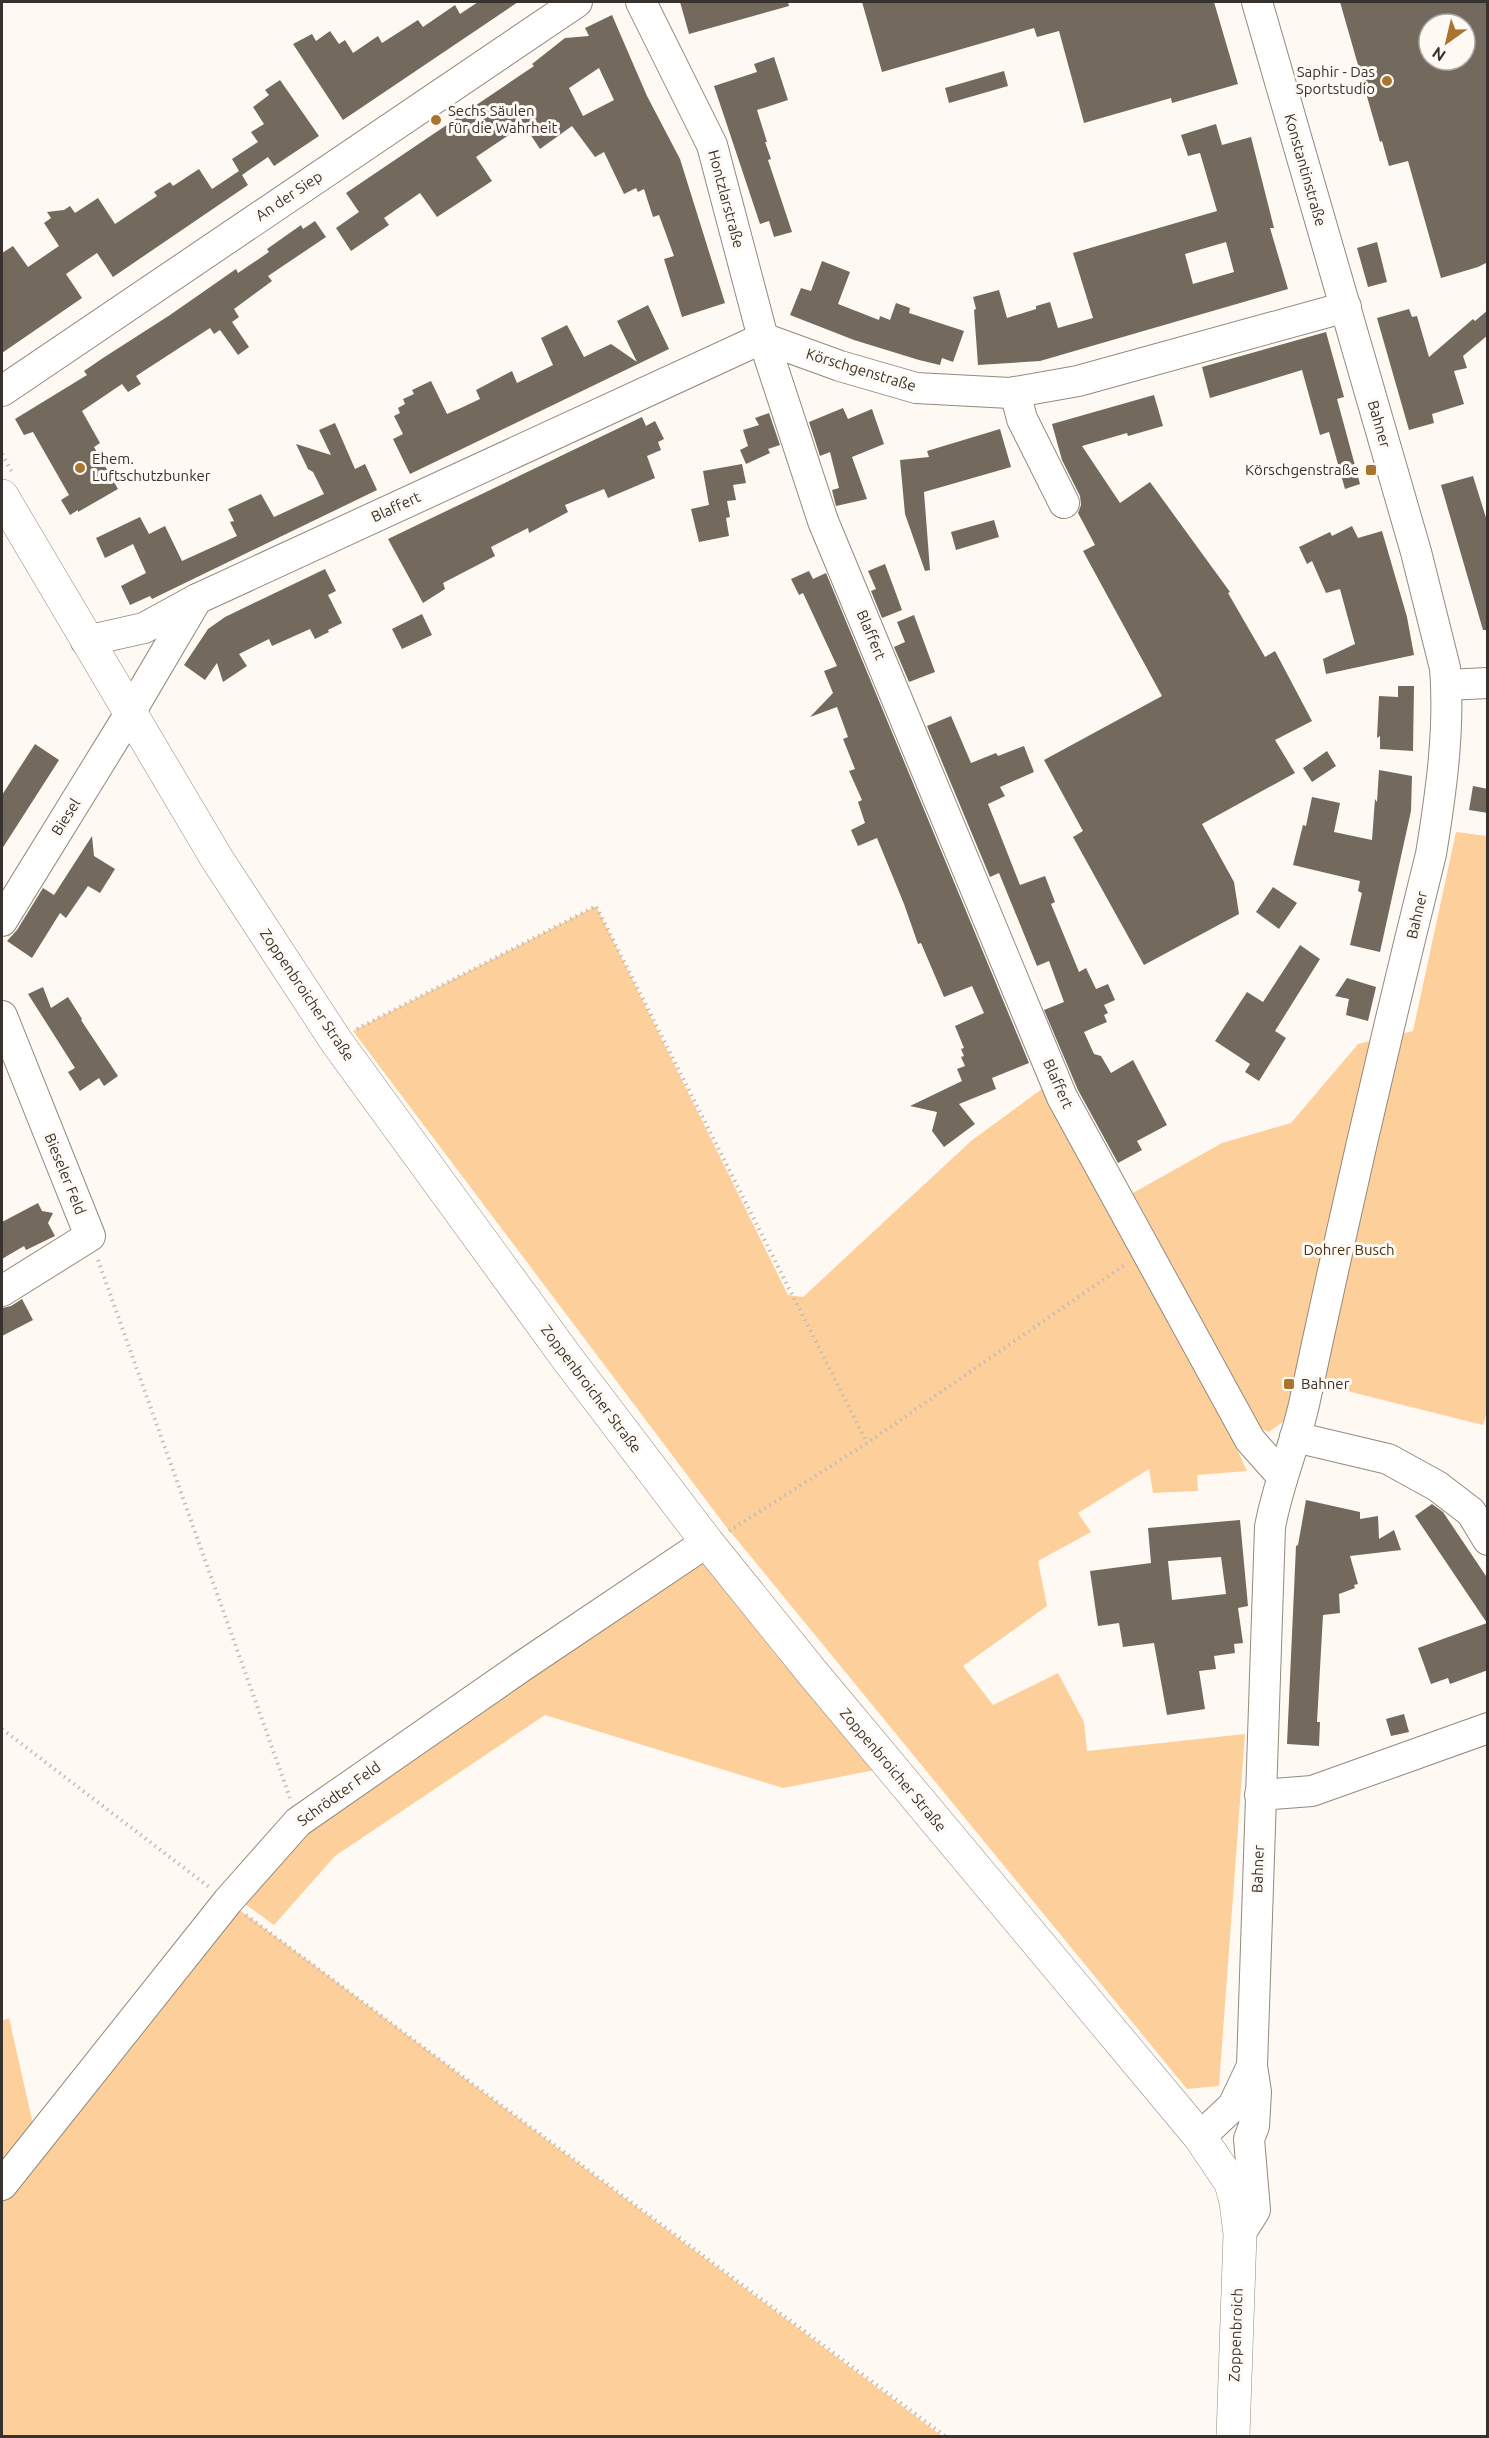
<svg xmlns="http://www.w3.org/2000/svg" width="1489" height="2438" font-family="Ubuntu,sans-serif">
<style>
.green{fill:#fdd09b}
.building{fill:#74695d;fill-rule:evenodd}
.lines{fill:none;stroke-linecap:round;stroke-linejoin:round}
.minor-casing{stroke:#94897c;stroke-width:32}
.major-casing{stroke:#94897c;stroke-width:34}
.path{stroke:#c1bcb6;stroke-width:4;stroke-dasharray:1.5 4.5;stroke-linecap:butt}
.minor{stroke:#fff;stroke-width:30}
.major{stroke:#fff;stroke-width:33}
.poi-dot{fill:#a9742d;stroke:#fef9f3;stroke-width:2}
.labels{text-anchor:middle;stroke-width:6;stroke-linejoin:round;paint-order:stroke}
.poi-label{font-size:15px;fill:#37322d;stroke:#fef9f3;text-anchor:start}
.street-label{font-size:15px;fill:#37322d;stroke:#fef9f3}
.park-label{font-size:15px;fill:#4b3314;stroke:#fef9f3}
</style>
<rect width="100%" height="100%" fill="#fef9f3"/>
<!-- green -->
<g class="green">
<path d="M1456,832L1487,836L1488,1409L1483,1425L1331,1387L1269,1432L1261,1429L1133,1193L1222,1143L1291,1123L1358,1044L1413,1031Z"/>
<path d="M596,906L788,1295L803,1297L971,1141L1043,1088L1212,1395L1247,1471L1197,1475L1198,1491L1153,1493L1149,1469L1078,1513L1091,1532L1038,1561L1047,1606L963,1666L993,1705L1058,1673L1084,1722L1087,1751L1245,1734L1219,2086L1187,2089L724,1524L353,1031Z"/>
<path d="M697,1549L875,1770L783,1788L545,1715L335,1856L274,1925L245,1904L286,1849Z"/>
<path d="M218,1894L315,1966L942,2436H2V2021L9,2018L33,2124Z"/>
</g>
<!-- building -->
<g class="building">
<path d="M478,2H518L343,120L293,44L312,34L316,41L330,31L339,44L345,40L353,53L378,36L382,43L418,20L423,27L455,5L460,14Z"/>
<path d="M680,2H788L789,6L689,34Z"/>
<path d="M862,2H1214L1238,84L1172,103L1171,98L1084,123L1059,31L1037,37L1034,28L882,72Z"/>
<path d="M1340,2H1488V262L1478,267L1441,278L1408,161L1389,166L1382,141L1380,142ZM1429,24H1465V60H1429Z"/>
<path d="M612,15L647,96L680,159L725,303L682,317L664,259L674,256L659,215L653,217L644,189L638,192L636,188L624,194L604,152L595,157L572,126L540,149L524,125L476,157L492,181L437,217L420,193L384,218L389,225L351,251L336,228L359,212L346,193L534,66L532,64L565,38L589,36L585,28ZM599,68L614,100L583,116L569,88Z"/>
<path d="M774,57L788,100L757,110L767,142H765L771,159L768,160L792,232L774,237L769,221L760,224L714,86L757,72L754,64Z"/>
<path d="M1004,71L1008,86L949,103L945,88Z"/>
<path d="M280,80L319,136L274,166L268,157L242,175L248,185L113,277L97,253L66,274L82,298L2,353V253L13,246L28,267L59,246L44,223L51,218L47,212L64,210L70,206L75,213L98,198L115,224L157,196L154,192L170,182L173,186L199,169L212,189L239,171L232,159L258,142L251,132L264,124L253,107L269,95L265,90Z"/>
<path d="M1216,124L1222,145L1251,137L1274,228H1270L1288,289L1040,361L978,365L974,310L976,309L973,297L999,290L1007,318L1036,309V306L1050,302L1058,328L1093,318L1073,253L1217,211L1200,153L1188,156L1181,135ZM1226,242L1234,272L1193,284L1185,254Z"/>
<path d="M315,221L326,237L268,276L272,281L234,309L239,317L232,322L249,347L238,355L220,330L214,334L210,328L136,376L141,384L128,392L122,384L82,411L100,443L94,447L118,489L78,512V510L70,515L61,500L69,495L33,432L24,435L15,419L87,375L84,371L103,358L170,315L236,269L238,273L269,252L267,249L301,225L303,229Z"/>
<path d="M1377,242L1387,282L1368,287L1357,248Z"/>
<path d="M822,261L850,272L838,304L879,320L880,316L890,320L896,303L910,308L909,313L964,331L953,362L942,358L940,365L919,360L854,340L790,315L801,288L811,291Z"/>
<path d="M648,305L669,349L410,474L393,439L403,434L394,416L400,413L398,408L405,404L403,399L414,394L412,390L431,381L447,414L463,407L480,399L476,390L512,371L517,383L553,365L541,338L567,325L584,357L611,344L637,362L617,321Z"/>
<path d="M1409,309L1412,317L1417,316L1429,357L1473,319L1475,321L1488,310V335L1463,356L1467,368L1454,371L1464,404L1432,414L1434,423L1409,430L1377,318Z"/>
<path d="M1326,332L1344,397L1337,399L1360,484L1345,489L1329,432L1320,435L1302,370L1210,398L1202,367Z"/>
<path d="M1154,395L1163,426L1128,436L1127,433L1082,446L1120,503L1150,482L1230,592L1228,593L1265,657L1275,651L1312,721L1275,740L1295,773L1202,824L1234,882L1239,914L1144,965L1073,837L1083,831L1044,760L1162,696L1083,551L1095,545L1078,513L1081,505L1080,496L1062,460L1052,424Z"/>
<path d="M843,408L848,419L872,409L884,444L852,457L867,499L836,506L832,490L839,488L830,452L820,456L809,422Z"/>
<path d="M769,413L780,445L768,449L770,453L746,464L740,450L748,446L743,430L759,425L755,418Z"/>
<path d="M642,417L646,426L655,421L664,439L658,442L661,450L647,456L655,478L608,498L604,489L565,505L568,512L529,533L528,528L491,547L495,556L443,583L445,589L423,603L388,539Z"/>
<path d="M335,423L355,469L365,464L377,490L152,599L150,596L130,605L121,586L146,573L133,544L105,558L96,538L140,517L149,534L165,526L182,561L237,536L230,522L234,521L228,509L261,494L274,517L324,494L313,472L308,469L296,444L331,455L319,430Z"/>
<path d="M1000,429L1011,467L924,492L930,570L925,571L905,514L900,460L929,457L927,451Z"/>
<path d="M742,464L746,483L733,485L736,500L727,501L730,517L726,518L729,536L699,542L691,509L709,505L703,471Z"/>
<path d="M1473,476L1488,524V630H1483L1441,485Z"/>
<path d="M994,520L999,537L956,550L951,532Z"/>
<path d="M1352,526L1358,538L1382,531L1407,617L1414,655L1326,674L1323,659L1355,644L1340,589L1326,593L1312,561L1307,564L1299,547L1330,532L1332,536Z"/>
<path d="M885,564L902,610L882,618L871,591L876,589L868,571Z"/>
<path d="M325,569L336,591L328,595L342,623L328,630L329,632L315,639L310,629L272,646L269,639L239,654L247,666L223,682L217,663L205,680L184,665L208,629L225,617Z"/>
<path d="M809,571L813,579L826,573L1029,1063L992,1078L996,1089L959,1104L975,1124L944,1147L932,1131L937,1112L910,1106L962,1081L957,1069L965,1066L961,1057L964,1056L961,1049L964,1048L955,1026L984,1013L972,986L944,997L921,943L918,944L904,904L877,838L858,846L851,830L865,823L858,802L862,800L849,771L855,769L843,739L848,737L837,707L810,717L833,693L824,671L837,666L803,593L799,595L791,579Z"/>
<path d="M422,614L432,635L402,649L392,629Z"/>
<path d="M914,615L935,672L909,682L894,647L905,642L897,622Z"/>
<path d="M1398,686H1414L1413,751L1380,749V736L1377,738L1379,696L1398,697Z"/>
<path d="M951,716L971,763L996,753L998,756L1024,746L1034,772L1000,787L1005,796L988,804L1020,885L1045,876L1055,902L1051,904L1079,972L1086,968L1096,989L1108,984L1115,1000L1104,1005L1108,1013L1104,1015L1107,1022L1084,1032L1094,1054L1101,1056L1111,1073L1133,1060L1167,1125L1137,1141L1142,1150L1118,1163L1078,1090L1044,1010L1064,1002L1049,961L1037,966L999,873L990,877L927,726Z"/>
<path d="M35,744L59,760L2,849V795Z"/>
<path d="M1327,751L1336,766L1312,782L1303,768Z"/>
<path d="M1379,770L1412,776L1411,811L1380,952L1350,945L1362,893L1358,891L1360,881L1293,865L1303,825L1306,826L1312,797L1340,803L1334,832L1372,840L1375,799L1377,802Z"/>
<path d="M1473,786L1488,789V813L1469,810Z"/>
<path d="M92,836L94,856L115,869L100,893L88,886L66,918L60,913L32,958L7,941L17,930L43,888L54,895Z"/>
<path d="M1273,887L1297,903L1279,929L1256,912Z"/>
<path d="M1300,945L1320,959L1275,1031L1286,1038L1259,1081L1245,1072L1250,1064L1215,1041L1247,992L1263,1002Z"/>
<path d="M1347,978L1376,987L1368,1021L1346,1015L1349,999L1335,996Z"/>
<path d="M43,987L51,1008L68,997L82,1019L81,1020L118,1076L104,1086L99,1078L80,1091L68,1072L75,1068L28,994Z"/>
<path d="M38,1203L42,1211L53,1213L48,1223L55,1236L26,1250L24,1246L2,1259V1222Z"/>
<path d="M22,1299L33,1320L2,1336V1308L11,1306Z"/>
<path d="M1306,1500L1360,1512V1519L1378,1516L1379,1539L1394,1530L1401,1550L1350,1556L1358,1584L1354,1585L1355,1588L1339,1594L1340,1613L1323,1615L1317,1722H1320L1319,1746L1287,1744L1296,1546L1298,1545Z"/>
<path d="M1432,1504L1443,1512L1488,1579V1670L1450,1684L1448,1678L1431,1684L1418,1648L1487,1623L1415,1516Z"/>
<path d="M1240,1520L1248,1606L1238,1608L1243,1643L1234,1644L1235,1653L1214,1656L1216,1669L1199,1671L1205,1709L1167,1715L1154,1643L1123,1647L1119,1623L1098,1626L1090,1571L1151,1563L1148,1528ZM1221,1557L1226,1594L1172,1600L1168,1561Z"/>
<path d="M1404,1714L1409,1732L1391,1736L1386,1719Z"/>
</g>
<g class="lines">
<!-- minor casing -->
<g class="minor-casing">
<g id="minor">
<path d="M641,2L712,145L763,338L823,521L1062,1097L1250,1440L1282,1476"/>
<path d="M763,338L840,366L916,388L1010,393L1078,381L1346,307"/>
<path d="M2,391L577,2"/>
<path d="M1015,392L1022,419L1064,503"/>
<path d="M86,641L144,628L197,599"/>
<path d="M1447,685L1488,683"/>
<path d="M2,921L121,728L197,599L763,338"/>
<path d="M2,1016L90,1236L2,1291"/>
<path d="M1295,1437L1388,1459L1437,1486L1471,1512L1488,1540"/>
<path d="M1260,1795L1312,1791L1488,1728"/>
<path d="M1200,2137L1233,2106L1252,2066"/>
<path d="M2,2185L228,1901L298,1822L521,1667L707,1542"/>
<path d="M1240,2234L1255,2210L1249,2139L1254,2126L1256,2092L1252,2066L1270,1527C1278,1483 1296,1443 1305,1400C1344,1217 1386,1035 1431,854C1441,793 1450,729 1445,668L1416,552L1257,2"/>
</g>
</g>
<!-- major casing -->
<g class="major-casing">
<path id="major" d="M2,496L217,859L336,1041L567,1358L707,1542L811,1671L1200,2137L1231,2183L1236,2202L1240,2234L1233,2436"/>
</g>
<!-- path -->
<g class="path">
<path d="M2,454L12,472"/>
<path d="M357,1029L596,906L867,1443"/>
<path d="M98,1260L290,1798"/>
<path d="M729,1531L867,1443L1126,1264"/>
<path d="M2,1729L209,1887"/>
<path d="M246,1915L945,2436"/>
</g>
<!-- minor -->
<use href="#minor" class="minor"/>
<!-- major -->
<use href="#major" class="major"/>
</g>
<!-- markers -->
<g class="poi-dot">
<circle cx="1387" cy="81" r="6"/>
<circle cx="436" cy="120" r="6"/>
<circle cx="80" cy="468" r="6"/>
<rect x="1365" y="464" width="12" height="12" rx="3"/>
<rect x="1283" y="1378" width="12" height="12" rx="3"/>
</g>
<g class="labels">
<!-- poi labels -->
<g class="poi-label">
<text x="1375" y="77" text-anchor="end">Saphir - Das<tspan x="1375" dy="17">Sportstudio</tspan></text>
<text x="448" y="116">Sechs Säulen<tspan x="448" dy="17">für die Wahrheit</tspan></text>
<text x="92" y="464">Ehem.<tspan x="92" dy="17">Luftschutzbunker</tspan></text>
<text x="1359" y="475" text-anchor="end">Körschgenstraße</text>
<text x="1301" y="1389">Bahner</text>
</g>
<!-- street labels -->
<g class="street-label">
<text transform="translate(1305 170) rotate(74)" y="5">Konstantinstraße</text>
<text transform="translate(289 196) rotate(-34)" y="5">An der Siep</text>
<text transform="translate(726 199) rotate(75)" y="5">Hontzlarstraße</text>
<text transform="translate(861 370) rotate(17)" y="5">Körschgenstraße</text>
<text transform="translate(1379 424) rotate(74)" y="5">Bahner</text>
<text transform="translate(396 507) rotate(-25)" y="5">Blaffert</text>
<text transform="translate(871 635) rotate(67)" y="5">Blaffert</text>
<text transform="translate(66 817) rotate(-58)" y="5">Biesel</text>
<text transform="translate(1417 915) rotate(-77)" y="5">Bahner</text>
<text transform="translate(307 995) rotate(56)" y="5">Zoppenbroicher Straße</text>
<text transform="translate(1058 1084) rotate(66)" y="5">Blaffert</text>
<text transform="translate(65 1174) rotate(68)" y="5">Bieseler Feld</text>
<text transform="translate(591 1389) rotate(53)" y="5">Zoppenbroicher Straße</text>
<text transform="translate(893 1770) rotate(50)" y="5">Zoppenbroicher Straße</text>
<text transform="translate(339 1794) rotate(-36)" y="5">Schrödter Feld</text>
<text transform="translate(1258 1869) rotate(-88)" y="5">Bahner</text>
<text transform="translate(1236 2335) rotate(-88)" y="5">Zoppenbroich</text>
</g>
<!-- park labels -->
<g class="park-label">
<text x="1349" y="1255">Dohrer Busch</text>
</g>
</g>
<!-- border -->
<rect width="1489" height="2438" fill="none" stroke="#37322d" stroke-width="6"/>
<!-- north arrow -->
<g transform="translate(1447 42) rotate(214)"><circle r="28" fill="#fef9f3" stroke="#aea9a4" stroke-width="1.5"/>
<path d="M0-4.5L10 22L0 15L-10 22Z" fill="#a9742d"/>
<text y="-9" font-size="16" font-weight="bold" text-anchor="middle" fill="#37322d">N</text>
</g>
</svg>
